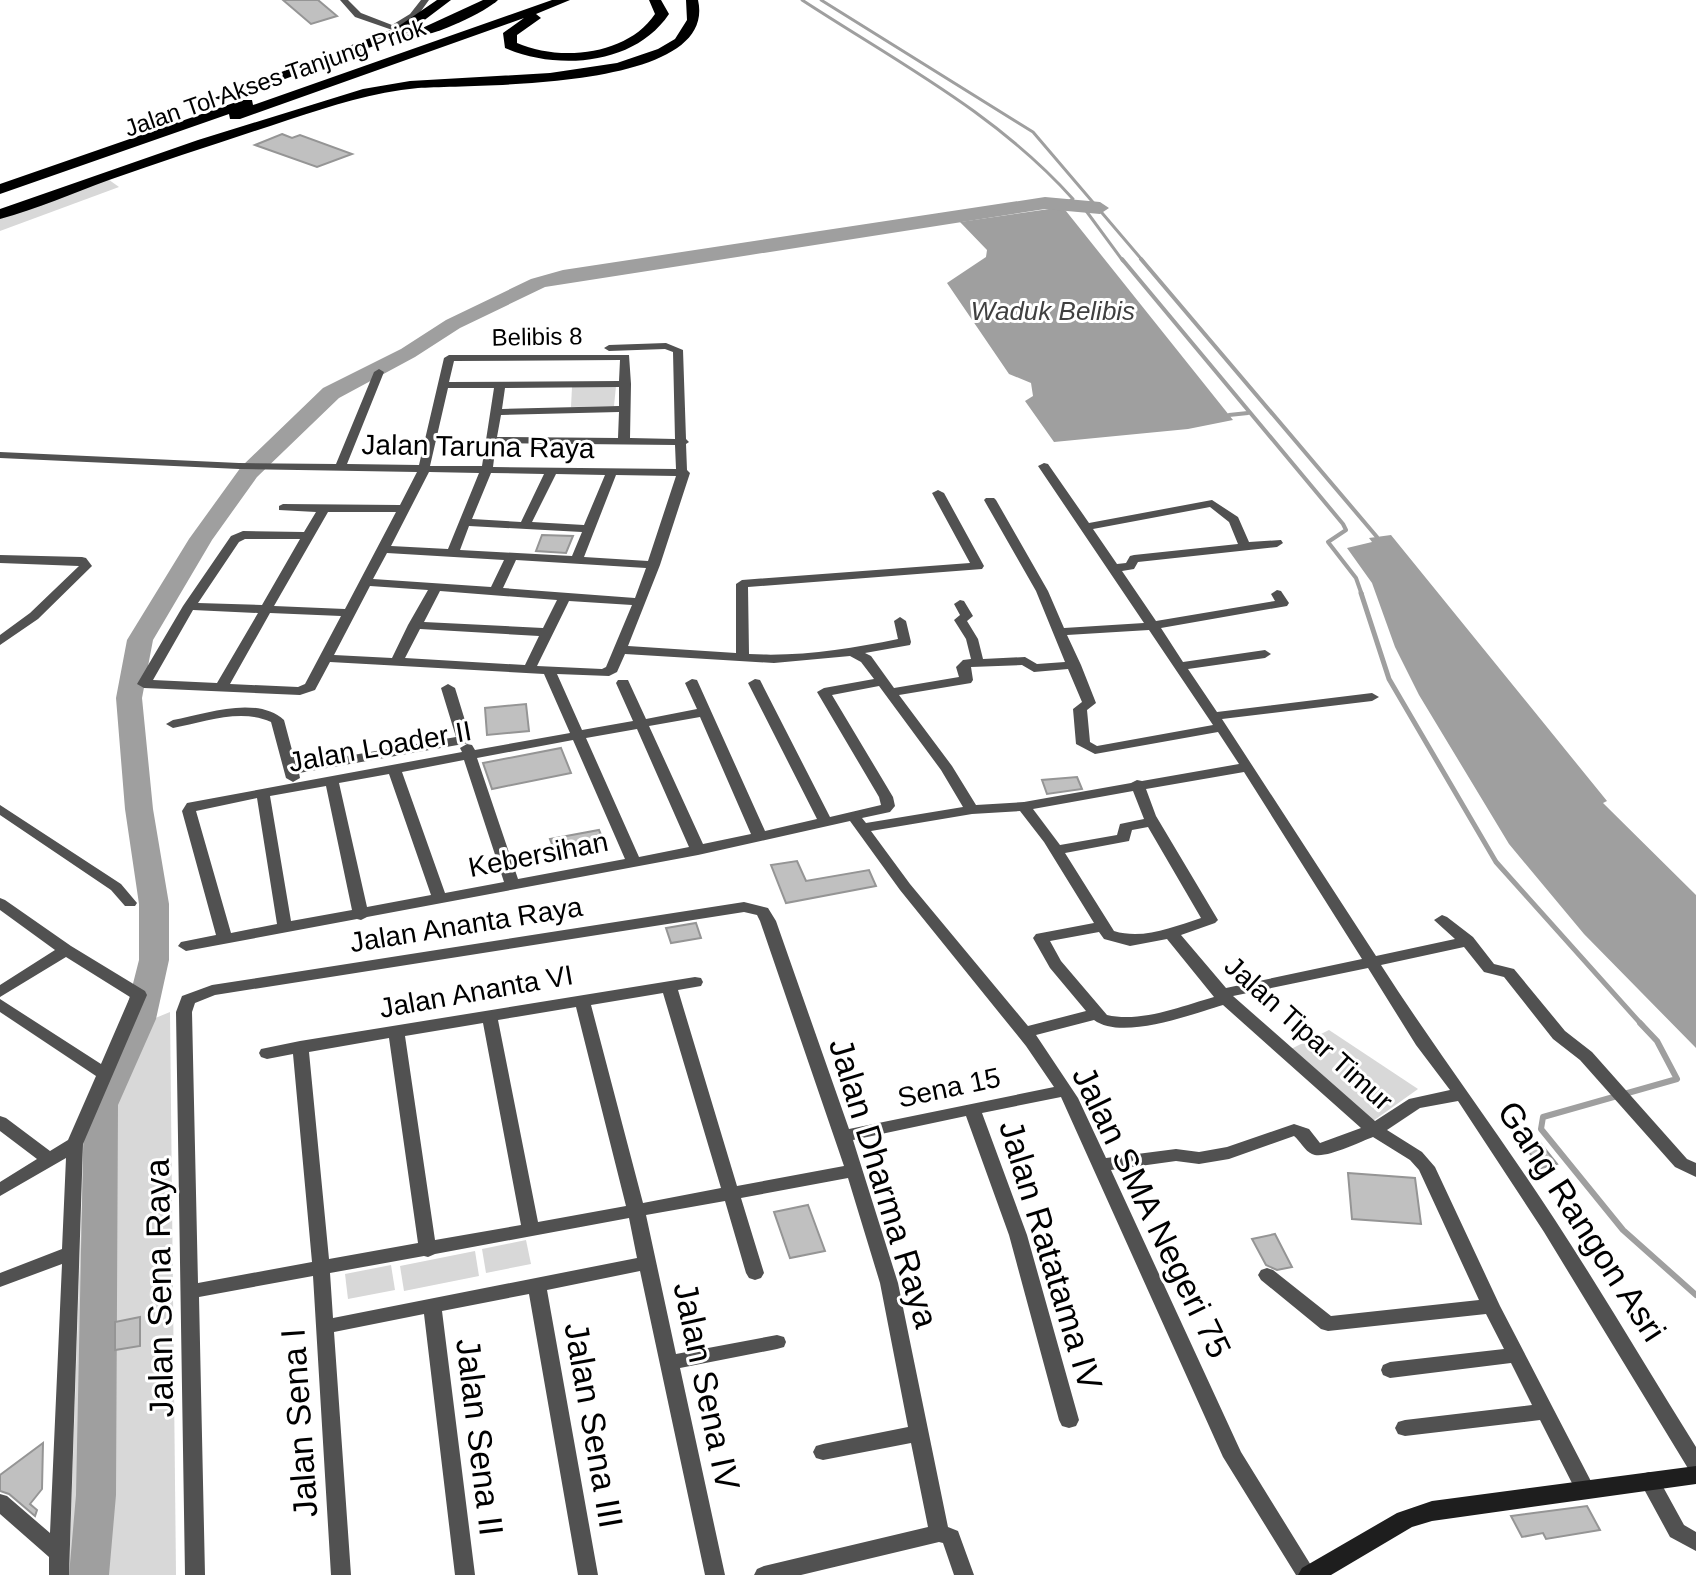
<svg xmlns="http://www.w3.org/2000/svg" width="1696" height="1575" font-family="Arial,sans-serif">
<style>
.green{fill:#d8d8d8}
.water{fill:#9f9f9f}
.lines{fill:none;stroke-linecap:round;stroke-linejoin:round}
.stream-far3{stroke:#9f9f9f;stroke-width:3}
.stream-far2{stroke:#9f9f9f;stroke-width:4}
.stream-far1{stroke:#9f9f9f;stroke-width:5}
.stream{stroke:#9f9f9f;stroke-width:6}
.river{fill:#9f9f9f;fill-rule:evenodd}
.building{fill:#c0c0c0;stroke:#959595;stroke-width:2}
.street{fill:#515151;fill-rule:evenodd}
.secondary{fill:#1e1e1e;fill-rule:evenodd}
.highway{fill:#000;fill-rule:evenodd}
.labels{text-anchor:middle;stroke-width:6;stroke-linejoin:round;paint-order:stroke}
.far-street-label{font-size:24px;fill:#000;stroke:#fff}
.far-water-label{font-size:26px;font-style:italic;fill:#404040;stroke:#fff}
.street-label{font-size:28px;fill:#000;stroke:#fff}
.near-street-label{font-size:34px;fill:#000;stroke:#fff}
</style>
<rect width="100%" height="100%" fill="#fff"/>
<!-- green -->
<g class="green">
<path d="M105,177L119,187L0,231V214Z"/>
<path d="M616,386L614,406L571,407L572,387Z"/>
<path d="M170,1012L176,1575H69L84,1135L136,1026Z"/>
<path d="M1329,1030L1418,1089L1373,1121L1287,1051Z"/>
<path d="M526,1240L531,1264L486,1273L482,1249Z"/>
<path d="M475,1251L479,1276L404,1291L400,1266Z"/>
<path d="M391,1265L395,1290L348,1299L345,1274Z"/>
</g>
<!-- water -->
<g class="water">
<path d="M1056,208L1066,211L1233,420L1188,429L1054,442L1025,401L1033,396L1031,383L1009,374L947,283L986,257L987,250L960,222Z"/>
<path d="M1391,535L1607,801L1603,803L1696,895V1048L1584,934L1509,844L1419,695L1395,647L1372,583L1347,548L1372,542L1369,538Z"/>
</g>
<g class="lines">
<!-- stream-far3 -->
<g class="stream-far3">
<path d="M802,0C897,62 996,113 1073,199L1068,202"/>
<path d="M821,0L1033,132L1143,261"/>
<path d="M1084,208L1123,261"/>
<path d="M1062,210L1075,205"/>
</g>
<!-- stream-far2 -->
<g class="stream-far2">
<path d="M1122,259L1343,524L1346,530L1328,542L1356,578L1362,595"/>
<path d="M1141,259L1377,537"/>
<path d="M1229,415L1248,413"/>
</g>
<!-- stream-far1 -->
<path class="stream-far1" d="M1361,593L1389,679L1496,862L1642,1025"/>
<!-- stream -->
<path class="stream" d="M1640,1023L1657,1041L1677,1079L1543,1117L1541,1129L1623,1230L1696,1295"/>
<!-- river -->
<path class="river" d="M1045,197L1100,202L1109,208L1100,214L1045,209L545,287L460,328L415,357L339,398L257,477L212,540L153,640L142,698L153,809L169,904V960L156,1019L118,1105L116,1495L109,1575H69L76,1495L84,1105L124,1019L139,960V904L125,809L116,698L127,640L189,539L241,467L323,388L401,349L446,320L531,279L563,270Z"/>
</g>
<!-- building -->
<g class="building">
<path d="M283,0H318L337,16L311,24Z"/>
<path d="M282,134L292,138L300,135L352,154L317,167L255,145Z"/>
<path d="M542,535L573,536L566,553L536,551Z"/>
<path d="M526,704L529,731L487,735L485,708Z"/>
<path d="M561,748L571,773L492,789L483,763Z"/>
<path d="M1077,777L1082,789L1047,794L1042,780Z"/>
<path d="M599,830L604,842L555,852L550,839Z"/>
<path d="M797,861L806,881L869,870L876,886L786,903L771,865Z"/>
<path d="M696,923L701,938L671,943L666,928Z"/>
<path d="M1538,1140L1557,1164L1541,1168L1523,1144Z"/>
<path d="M1348,1173L1415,1178L1421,1224L1352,1219Z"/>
<path d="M808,1205L825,1251L790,1258L774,1212Z"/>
<path d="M1275,1234L1292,1267L1277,1270L1266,1265L1252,1239Z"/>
<path d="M140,1317V1346L115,1350V1322Z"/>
<path d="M43,1443L42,1489L30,1504L37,1510L35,1516L9,1494L0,1491V1475Z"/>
<path d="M1587,1506L1600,1530L1546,1539L1543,1533L1522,1537L1511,1516Z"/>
</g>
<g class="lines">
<!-- street -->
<g class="street">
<path d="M340,0H348L361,13L392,25L410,14L421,0H429L416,18L399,28L405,31L401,33L355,17Z"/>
<path d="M666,343L683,350L686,439L689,442L686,444L687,470L690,473L660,565L628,646L736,653V584L742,580L970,563L932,493L938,490L944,493L984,566L982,569L748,587L749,654C799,657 849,649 898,639L894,621L900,617L906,621L911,642L910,645L865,653L871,656L894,688L959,677L956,667L963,660L971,659L966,639L954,620L960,615L954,604L960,600L964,601L973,616L967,621L978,639L983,659L1025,657L1037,664L1065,662L1036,591L984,500L986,498H994L996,500L1048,591L1064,628L1144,623L1038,466L1044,463L1048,464L1089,523L1212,500L1238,517L1249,542L1281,540L1283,543L1277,547L1138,562L1134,569L1122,571L1156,621L1275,601L1271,594L1277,590L1281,591L1289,603L1287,606L1161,628L1183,662L1265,650L1271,654L1265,658L1188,669L1217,712L1372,693L1379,697L1372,701L1222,719L1376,956L1455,939L1434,920L1442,915L1447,917L1473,937L1494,964L1514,969L1565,1031L1592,1052L1687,1159L1696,1163V1177L1675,1167L1580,1060L1553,1039L1504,977L1484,972L1464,947L1381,965C1437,1052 1499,1134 1555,1220C1604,1295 1649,1372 1696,1447V1472L1689,1470L1544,1232L1458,1101L1420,1108L1387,1130L1422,1152L1435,1167L1500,1306L1595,1489L1592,1495L1585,1497L1578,1495L1540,1420L1405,1436L1398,1434L1395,1428L1398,1422L1405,1420L1532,1405L1511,1363L1390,1378L1383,1375L1381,1370L1383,1365L1390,1362L1504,1349L1486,1314L1328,1331L1321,1329L1261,1280L1258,1275L1261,1270L1267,1268L1273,1270L1331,1316L1479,1300L1419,1170L1410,1160L1373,1137C1359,1142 1324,1160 1312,1154C1305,1151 1300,1141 1294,1136L1229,1159L1199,1164L1176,1161L1111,1170L1241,1452L1317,1575H1296L1223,1457L1061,1097L982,1113L1027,1235L1079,1420L1076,1426L1069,1428L1062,1426L1059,1420L1009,1235L966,1116L853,1140L898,1283L948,1527L958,1531L974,1575H954L943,1543L939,1542L801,1575H754L757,1569L764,1566L928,1527L911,1443L823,1460L816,1458L813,1452L816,1446L823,1444L908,1427L880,1283L848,1178L741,1198L764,1273L761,1278L755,1280L749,1278L746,1273L725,1201L646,1215L676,1354L777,1335L784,1337L786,1342L784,1347L777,1349L680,1368L725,1575H705L640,1271L547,1290L598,1575H578L529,1294L442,1311L475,1575H455L424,1314L334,1332L351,1575H331L313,1276L199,1297L205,1575H185L176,1012L182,996L212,985L744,902L768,908L776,921L849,1129L1054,1087L1026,1046L900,890L850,821L698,855L367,917L361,920L357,919L186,951L178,946L181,942L216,935L182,811L187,803L462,752L460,748L467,744L472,745L475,750L570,733L544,674L330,662L315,690L300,695L144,688L137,684L183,606L231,536L243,531L304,532L316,512L279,510V506L283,504L400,505L417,472L239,469L0,458V452L239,463L336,464L374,372L379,369L384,372L347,464L419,465L444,358L449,355H629L631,384L630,438L675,439L673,352L665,349L609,351L604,348L609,345ZM620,360L619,381L449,382L454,361ZM619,387V406L502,409L505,388ZM448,388H494L482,466H430ZM619,412L618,438L497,437L501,415ZM496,443L675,445L676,469L493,467ZM429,472L479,473L448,549L391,546ZM491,473L544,474L521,522L472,519ZM556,474L605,475L584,525L532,522ZM616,475L676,476L648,561L584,557ZM1210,507L1229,522L1238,544L1134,555L1130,556L1126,563L1117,564L1093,529ZM328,512H396L345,609L274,606ZM469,526L582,532L572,556L460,550ZM245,539H300L262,605L198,603L239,542ZM387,553L504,560L491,587L373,579ZM516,560L646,568L635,598L503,588ZM370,586L428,590L408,625L392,658L334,655ZM440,591L557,600L543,628L424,622ZM569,601L632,605L606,667L602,669L537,666ZM193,610L258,613L217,683L153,680ZM270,613L341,616L305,684L298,687L230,684ZM420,629L539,636L525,665L405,658ZM1149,630L1213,725L1097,746L1090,742L1087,710L1096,703L1081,665L1067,635ZM625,654L774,663L850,656L861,662L874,679L824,688L817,692L879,797L881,805L830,817L760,680L755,679L748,683L817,819L765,831L697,680L692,679L685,683L697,709L646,719L628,680H618L616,683L633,721L582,730L557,674L609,676L617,672ZM1022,665L1034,672L1068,669L1082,702L1073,709L1076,744L1095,754L1218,732L1239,764L1142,781L1137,780L1131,783L1024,802L976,805L952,766L899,695L971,683L973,680L971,667ZM879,686L941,770L963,807L866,823L862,818L890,812L895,806L893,797L832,695ZM700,717L751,834L703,844L649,726ZM637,729L689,847L639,857L586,738ZM573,740L625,859L518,879L477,758ZM464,760L504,882L445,893L402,772ZM1244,772L1362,959L1226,988L1181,935L1215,923L1218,920L1156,816L1146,789ZM389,774L431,895L367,907L339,783ZM326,786L352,910L291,921L270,796ZM1133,791L1144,819L1120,824L1117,835L1060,845L1033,809ZM257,798L277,924L231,933L196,811ZM1020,811L1044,842L1094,923L1036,934L1033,938L1050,968L1086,1011L1028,1026L910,884L871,831L972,814ZM1148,827L1201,918C1173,927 1143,940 1114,931L1065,853L1129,841L1132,830ZM744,912L757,915L760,921L844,1166L737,1186L678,990L701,986L703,982L701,978L695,977L300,1041L261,1049L259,1053L261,1057L267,1059L293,1054L312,1262L198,1283L192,1012L195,1003L215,995ZM1099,932L1104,939L1130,946L1167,939L1214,997C1182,1006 1141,1023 1107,1015L1061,961L1050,941ZM1368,968L1416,1045L1450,1090L1409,1099L1375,1121L1233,996ZM663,993L721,1188L643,1203L591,1005ZM1223,1005L1361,1128L1320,1143L1309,1129L1294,1124L1227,1147L1199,1152L1176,1149L1106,1158L1078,1098L1036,1035L1094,1020C1122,1041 1192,1014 1223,1005ZM576,1007L626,1206L538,1222L498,1020ZM483,1023L521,1225L435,1240L405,1036ZM389,1038L418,1243L329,1259L309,1052ZM629,1218L637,1258L333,1318L330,1273L424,1256L428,1257L435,1254Z"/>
<path d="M0,555L82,557L86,558L92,566L38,619L0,645V635L30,613L79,566L0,563Z"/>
<path d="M448,684L455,688L471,740L469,743L299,773L300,778L293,782L286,778L271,722C241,708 204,722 173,728L166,724L173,720C205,714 256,695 284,720L296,765L456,737L441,688Z"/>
<path d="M0,805L121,884L137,903L135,906H125L111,890L0,815Z"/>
<path d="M0,898L5,900L71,946L145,991L147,995L83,1144L69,1575H49V1557L0,1514V1494L7,1496L50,1533L62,1264L0,1287V1273L62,1249L66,1158L0,1196V1182L37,1159L0,1131V1116L6,1118L50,1151L68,1140L96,1076L0,1012V999L101,1064L130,997L66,957L0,997V985L55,950L0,910Z"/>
<path d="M1649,1472L1656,1474L1684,1525L1696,1532V1551L1670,1537L1639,1480L1642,1474Z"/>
</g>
<!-- secondary -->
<path class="secondary" d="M1696,1466V1484L1432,1521L1412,1527L1331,1575H1298L1302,1568L1397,1513L1432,1501Z"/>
<!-- highway -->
<g class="highway">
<path d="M437,0H451L406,34L226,101L214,98L396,28Z"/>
<path d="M483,0H498C486,12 420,44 407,35Z"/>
<path d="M552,0H570L536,14L541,18L517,35V43C560,62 628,55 655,14L649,0H661L669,14C635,65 558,71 505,48L503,33L524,18L240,119H230L229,114L0,194V184L242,100H252L253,105Z"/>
<path d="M686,0H698C719,92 473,84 418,88C373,92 331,106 288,120C228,140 169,159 109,180C73,193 37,209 0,219V209L198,140L363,89L410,81L550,73L617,63L658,49L675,39L687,20Z"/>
</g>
</g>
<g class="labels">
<!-- far-street labels -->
<g class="far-street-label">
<text transform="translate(275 78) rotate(-19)" y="8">Jalan Tol Akses Tanjung Priok</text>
<text transform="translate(537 337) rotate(-1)" y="8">Belibis 8</text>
</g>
<!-- far-water labels -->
<g class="far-water-label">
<text x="1053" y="320">Waduk Belibis</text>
</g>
<!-- street labels -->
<g class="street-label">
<text transform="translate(478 446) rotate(1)" y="10">Jalan Taruna Raya</text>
<text transform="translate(380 746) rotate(-10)" y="10">Jalan Loader II</text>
<text transform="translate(538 854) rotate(-11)" y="10">Kebersihan</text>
<text transform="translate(466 924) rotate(-9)" y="10">Jalan Ananta Raya</text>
<text transform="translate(476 991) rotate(-10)" y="10">Jalan Ananta VI</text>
<text transform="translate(1309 1033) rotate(42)" y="10">Jalan Tipar Timur</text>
<text transform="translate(949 1087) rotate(-12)" y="10">Sena 15</text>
</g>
<!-- near-street labels -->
<g class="near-street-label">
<text transform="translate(884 1183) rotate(73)" y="12">Jalan Dharma Raya</text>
<text transform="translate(1152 1212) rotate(64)" y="12">Jalan SMA Negeri 75</text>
<text transform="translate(1582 1221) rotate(57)" y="12">Gang Rangon Asri</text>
<text transform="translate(1051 1255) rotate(73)" y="12">Jalan Ratatama IV</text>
<text transform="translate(159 1288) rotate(-91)" y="12">Jalan Sena Raya</text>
<text transform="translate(707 1386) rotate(78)" y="12">Jalan Sena IV</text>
<text transform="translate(299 1423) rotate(-94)" y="12">Jalan Sena I</text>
<text transform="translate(594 1425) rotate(80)" y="12">Jalan Sena III</text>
<text transform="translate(480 1437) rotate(83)" y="12">Jalan Sena II</text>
</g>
</g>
</svg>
